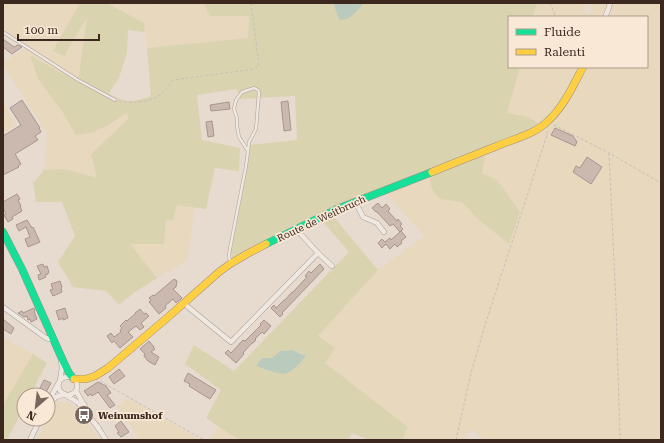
<svg xmlns="http://www.w3.org/2000/svg" width="664" height="443" font-family="'Roboto Serif',serif">
<style>
.farmland{fill:#e7d8be}
.green{fill:#dad3b0;fill-rule:evenodd}
.water{fill:#bacbbe}
.building{fill:#cbb9af;stroke:#a8968e}
.lines{fill:none;stroke-linecap:round;stroke-linejoin:round}
.lane-casing{stroke:#aca197;stroke-width:3.5}
.street-casing{stroke:#aca197;stroke-width:5.5}
.fast-casing{stroke:#9c9088;stroke-width:8}
.slow-casing{stroke:#9c9088;stroke-width:8}
.path{stroke:#c8bfb7;stroke-width:1;stroke-dasharray:3 2;stroke-linecap:butt}
.lane{stroke:#efe8e1;stroke-width:2.5}
.street{stroke:#efe8e1;stroke-width:4.5}
.fast{stroke:#16e098;stroke-width:7}
.slow{stroke:#ffcf43;stroke-width:7}
.labels{text-anchor:middle;stroke-width:3.5;stroke-linejoin:round;paint-order:stroke}
.street-label{font-size:10px;fill:#3c281e;stroke:#f8e8d5}
.poi-label{font-size:10px;font-weight:bold;fill:#3c281e;stroke:#f8e8d5;text-anchor:start}
</style>
<rect width="100%" height="100%" fill="#e7dbcf"/>
<!-- farmland -->
<g class="farmland">
<path d="M5,3H80L54,51L87,16L78,82L30,56L76,135L91,133L107,126L126,113L129,118L91,154L97,178L65,169L44,170L47,133L3,65V63L28,46L3,30V6Z"/>
<path d="M107,3H151L152,5L162,3H203L210,16H249L248,38L147,48L144,23Z"/>
<path d="M537,3H582L587,15L593,10L591,3H613V4L614,3H661V440H485L471,429L465,440H402L407,427L325,363L318,336L378,270L424,236L382,189L528,117L507,113L520,67H647V17H533Z"/>
<path d="M3,103L16,125L3,133Z"/>
<path d="M177,205L195,207L187,261L157,278L129,243L164,244L167,220L173,221Z"/>
<path d="M3,338L33,354L3,405Z"/>
<path d="M129,398L200,440H140L117,406Z"/>
<path d="M61,402L70,403L77,408L101,440H37L47,419H48V417L53,406L56,403Z"/>
<path d="M218,426L239,440H209Z"/>
</g>
<!-- green -->
<g class="green">
<path d="M80,3H107L144,23L145,32L128,30L127,53L119,78L109,93C124,104 135,102 151,96L147,48L248,38L249,16H210L203,3H333L339,19L362,6V3H537L533,17H509V67H520L507,113L528,117L538,123L531,129L328,210L378,270L318,336L335,348L325,363L408,427L402,440H369L352,433L348,440H239L206,418L221,390L185,364L194,345L234,371L349,252L319,217L232,259L231,251L250,145L297,140L295,96L240,99L237,89L197,95L202,140L240,148L239,171L215,168L206,209L177,205L173,221L166,220L164,244H130L157,278L135,292L119,305L106,291L73,287L58,262L75,236L62,202H36L33,183L44,170L65,169L97,178L91,154L129,118L126,113L107,126L91,133L76,135L62,111L38,79L30,55L78,82L87,17L64,56L53,51ZM292,350L306,356L257,364L262,358H272L280,351Z"/>
<path d="M485,153L482,173L497,180L520,212L509,244L479,220L462,202L440,199L432,189L429,175Z"/>
<path d="M33,354L47,363L30,395H24V407L7,440H3V405Z"/>
</g>
<!-- water -->
<g class="water">
<path d="M333,3H362V6C355,12 349,22 339,19Z"/>
<path d="M292,350L306,356C302,361 293,371 287,373C281,376 263,368 256,366L257,364L262,358H272L280,351Z"/>
</g>
<!-- building -->
<g class="building">
<path d="M3,39L14,47L18,45L22,47L12,54L3,47Z"/>
<path d="M22,100L40,128H39L41,132L35,136L38,140L15,154L21,164L18,166L19,167L3,175V136L21,125L10,108Z"/>
<path d="M288,101L291,130L284,131L281,102Z"/>
<path d="M229,102L230,109L211,111L210,105Z"/>
<path d="M212,121L214,136L208,137L206,122Z"/>
<path d="M555,128L573,136L577,142L575,146L551,135Z"/>
<path d="M587,157L602,167L591,184L573,172L576,166L580,168Z"/>
<path d="M17,194L20,199L18,200L21,206H20L22,211L12,217L13,219L8,222L4,215L6,214L3,208V202Z"/>
<path d="M378,203L382,208L386,204L390,209L388,211L397,221L398,219L402,224L400,226L403,229L400,232L393,224L390,226L377,212H376L372,208Z"/>
<path d="M27,220L32,228L33,227L40,242L28,247L25,239L30,237L26,227L19,231L16,225Z"/>
<path d="M401,231L406,237L401,241L402,243L397,247L395,244L390,249L386,244L382,248L378,243L382,239L385,242L390,238L391,240Z"/>
<path d="M43,264L44,267L47,266L49,272L48,273V274L45,275L46,277L39,280L38,275L41,274L37,266Z"/>
<path d="M320,264L324,269L282,313L283,314L280,317L271,308L274,305L276,308L284,300H285L292,292H293L307,277L305,276L309,271L311,273Z"/>
<path d="M174,279L177,281L176,287L173,289L182,298L176,303L173,299L165,306L166,308L159,314L149,302L151,300L149,298L153,295L154,296Z"/>
<path d="M60,281L62,287L61,288L62,292L53,296L50,290L53,289L51,284Z"/>
<path d="M34,308L35,311H34L37,319L31,322L30,319L28,320L27,316L24,317L18,313L22,311L23,313Z"/>
<path d="M65,308L68,318L63,320V318L59,320L56,311Z"/>
<path d="M140,309L144,314L146,313L149,316L141,323L144,327L140,330L136,326L128,332L133,337L120,348L114,341L112,343L107,336L111,333L114,337L121,332L120,330L122,328L120,326L126,320L127,321L136,313H135Z"/>
<path d="M3,319L14,328L11,334L3,329Z"/>
<path d="M264,320L271,326L264,334L262,332L255,339L256,340L253,343H252L243,353L244,354L236,363L225,353L228,350L231,353L243,340L245,341L261,325L260,324Z"/>
<path d="M149,341L154,347H153L155,349L151,352L159,357L155,365L148,361L144,356L145,354L140,349Z"/>
<path d="M119,369L125,376L114,384L109,377Z"/>
<path d="M188,373L216,390L210,399L189,386L190,384L184,381Z"/>
<path d="M44,380L51,383L45,394L39,390Z"/>
<path d="M98,382L106,386L111,393L107,395L115,405L110,408L98,392L92,396L91,394L88,396L84,391Z"/>
<path d="M121,421L129,432L121,437L117,433L119,432L115,426Z"/>
</g>
<g class="lines">
<!-- lane casing -->
<g class="lane-casing">
<g id="lane">
<path d="M3,32L78,80L115,100"/>
<path d="M230,263L229,254L246,166L248,151L239,137L237,126V118L234,109L236,100L242,92L254,88L258,90L259,92L256,129L249,142L248,151"/>
</g>
</g>
<!-- street casing -->
<g class="street-casing">
<g id="street">
<path d="M605,17L608,10L610,3"/>
<path d="M355,201L363,217L377,223L384,232"/>
<path d="M318,253L332,266"/>
<path d="M184,303L188,307L231,342L318,253L297,230"/>
<path d="M3,307L46,338L50,339H53"/>
<path d="M60,380L62,368L61,361"/>
<path d="M76,391L87,410"/>
<path d="M68,395C83,393 78,374 66,377C60,378 57,384 59,389C61,394 72,398 77,402C85,410 92,420 99,429"/>
<path d="M50,403L56,397L65,394"/>
<path d="M48,404L53,393L58,384"/>
<path d="M97,426L106,440"/>
<path d="M30,440L40,419"/>
</g>
</g>
<!-- fast casing -->
<g class="fast-casing">
<g id="fast">
<path d="M3,232L22,269L64,363L69,373L73,378"/>
<path d="M266,244L337,209L432,172"/>
</g>
</g>
<!-- slow casing -->
<g class="slow-casing">
<g id="slow">
<path d="M432,172C453,163 475,155 497,146C514,139 535,134 548,121C564,106 573,86 583,67"/>
<path d="M74,379H86L95,376L108,368L167,318L219,272L230,264L247,254L266,244"/>
</g>
</g>
<!-- path -->
<g class="path">
<path d="M550,3L556,17"/>
<path d="M119,101C133,103 148,103 160,95C165,91 169,85 173,80L255,69L259,65L251,3"/>
<path d="M554,125L609,153L661,183"/>
<path d="M609,153L616,304L620,440"/>
<path d="M100,381L204,440"/>
<path d="M456,440L471,373L486,322L547,135V131"/>
</g>
<!-- lane -->
<use href="#lane" class="lane"/>
<!-- street -->
<use href="#street" class="street"/>
<!-- fast -->
<use href="#fast" class="fast"/>
<!-- slow -->
<use href="#slow" class="slow"/>
</g>
<!-- icons -->
<defs>
<g id="bus-disc" transform="scale(1)"><circle r="9.5" fill="#78675c" stroke="#f8e8d5"/><path d="M-5-6H5V4H4V6H2V4H-2V6H-4V4H-5ZM-3.5-4V0h7V-4ZM-3.5 1.2v1.5H-2V1.2ZM2 1.2v1.5H3.5V1.2Z" fill="#fff"/></g>
</defs>
<g fill-rule="evenodd">
<use href="#bus-disc" x="84" y="415"/>
</g>
<g class="labels">
<!-- street labels -->
<g class="street-label">
<text transform="translate(321 218) rotate(-25)" y="4">Route de Weitbruch</text>
</g>
<!-- poi labels -->
<g class="poi-label">
<text x="98" y="419">Weinumshof</text>
</g>
</g>
<!-- border -->
<rect width="664" height="443" fill="none" stroke="#3c281e" stroke-width="8"/>
<!-- legend -->
<rect x="508" y="16" width="140" height="52" fill="#f8e8d5" stroke="#ad9b8c"/>
<rect x="516" y="29" width="20" height="6" fill="#16e098" stroke="#ad9b8c"/>
<text x="544" y="36" font-size="12" fill="#3c281e">Fluide</text>
<rect x="516" y="49" width="20" height="6" fill="#ffcf43" stroke="#ad9b8c"/>
<text x="544" y="56" font-size="12" fill="#3c281e">Ralenti</text>
<!-- north arrow -->
<g transform="translate(36 407) rotate(208)"><circle r="19" fill="#f8e8d5" stroke="#ad9b8c"/>
<path d="M0-3L7 15L0 10L-7 15Z" fill="#78675c"/>
<text y="-6" font-size="11" font-weight="bold" text-anchor="middle" fill="#3c281e">N</text>
</g>
<!-- scale -->
<path d="M18 34v6h81v-6" fill="none" stroke="#3c281e" stroke-width="2"/>
<text x="24" y="34" font-size="12" fill="#3c281e" stroke="#f8e8d5" stroke-width="3" paint-order="stroke">100 m</text>
</svg>
